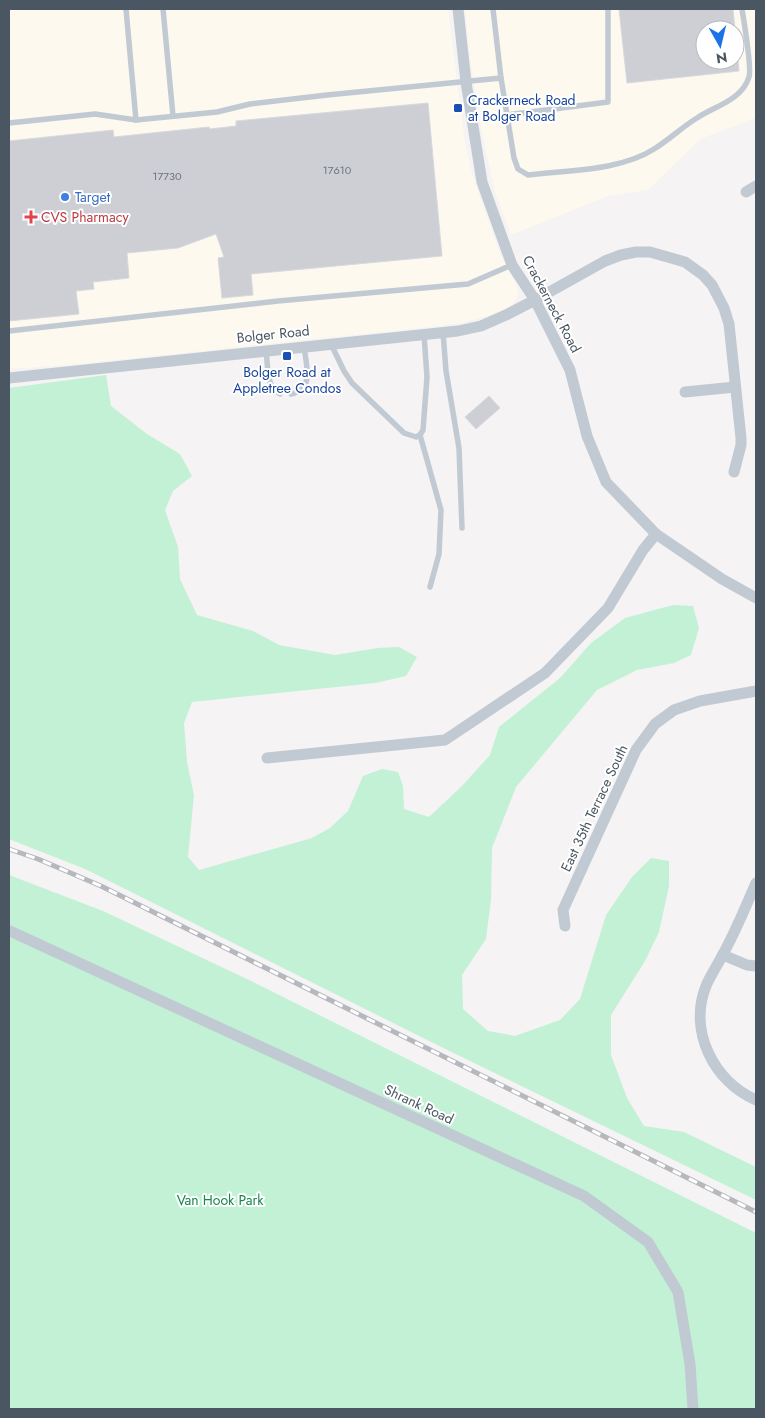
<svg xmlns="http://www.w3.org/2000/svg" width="765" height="1418" font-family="Jost,sans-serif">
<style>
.commercial{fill:#fdf9ef;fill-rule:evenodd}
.green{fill:#c3f1d5}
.building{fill:#cdcfd5;stroke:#d7d9de}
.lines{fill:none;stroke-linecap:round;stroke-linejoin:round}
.service{stroke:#c1cad2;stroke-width:5.5}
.minor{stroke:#c1cad2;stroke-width:11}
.rail-casing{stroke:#b5b8bd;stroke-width:5}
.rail{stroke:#fff;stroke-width:3;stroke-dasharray:9;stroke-linecap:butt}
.transit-dot{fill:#1a4fb4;stroke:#fff;stroke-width:2}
.shop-dot{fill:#3f7fe0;stroke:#fff;stroke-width:2}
.health-dot{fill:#e0444e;stroke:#fff;stroke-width:2}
.labels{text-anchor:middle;stroke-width:4;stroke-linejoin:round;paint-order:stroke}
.number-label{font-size:11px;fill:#6b747e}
.transit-label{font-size:14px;fill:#164399;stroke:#fff;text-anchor:start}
.shop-label{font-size:14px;fill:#366cbe;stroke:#fff;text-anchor:start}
.health-label{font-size:14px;fill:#be3a42;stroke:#fff;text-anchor:start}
.street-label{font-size:14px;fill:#4a5661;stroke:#fff}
.park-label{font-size:14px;fill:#17864f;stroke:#fff}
</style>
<rect width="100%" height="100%" fill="#f5f3f3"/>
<!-- commercial -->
<g class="commercial">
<path d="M9,9H448L465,143L472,174L499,251L518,288L517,298L513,304L507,308L487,316L461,323L440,326L69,365L9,369Z"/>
<path d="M465,9H756V118L700,139L648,190L608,196L511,235L495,192L482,133L470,59ZM705,30H735V60H705Z"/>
</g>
<!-- green -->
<g class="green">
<path d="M106,375L111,406L147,434L180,454L192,476L173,491L165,510L178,547L180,579L197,615L253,631L279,645L335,655L378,648L399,647L417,657L406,676L375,683L192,702L184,723L187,762L194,795L188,857L199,870L312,838L330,828L348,811L363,776L382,769L398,772L403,786L404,809L429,817L462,786L490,755L499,727L560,678L591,643L625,618L673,605L693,606L699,628L691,655L674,663L637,670L597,690L516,787L492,848L491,899L486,939L462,975L463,1009L488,1031L515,1036L560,1020L580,999L606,915L632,877L651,858L669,861V886L659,932L645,961L611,1015V1055L627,1098L644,1126L684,1132L756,1167V1200L429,1041L85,869L9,839V388Z"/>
<path d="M9,875L103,911L249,980L756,1233V1409H9Z"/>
</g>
<!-- building -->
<g class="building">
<path d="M619,9H733L735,30H705V60H738L739,71L627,83Z"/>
<path d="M428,103L442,256L251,274L253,295L222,298L218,258L224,257L216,234L178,248L127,253L129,278L93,282L94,289L76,291L79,314L9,321V141L113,130L114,137L209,127L210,129L236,126V121Z"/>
<path d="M489,396L500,408L476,429L465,417Z"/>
</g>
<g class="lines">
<!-- service -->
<g class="service">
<path d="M126,9L136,120"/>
<path d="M163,9L173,116"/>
<path d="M493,9L501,78"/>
<path d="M507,115L608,102V9"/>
<path d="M9,123L95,114L136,120L217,112L250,104L327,95L501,78L514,158L518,169L528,175C568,170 620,171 654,149C669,140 682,127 697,118C715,106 742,100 749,77C752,67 744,22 742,9"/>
<path d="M9,331L278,301L468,284L512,265"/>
<path d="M443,332L446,371L459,448L462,528"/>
<path d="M331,344L344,371L352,383L404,433L416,437L420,435L423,430L427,377L424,334"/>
<path d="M266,350C268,364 266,389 280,394"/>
<path d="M291,394C315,388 306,366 304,346"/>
<path d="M420,435L441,510L439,554L430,587"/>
</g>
<!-- minor -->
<g class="minor">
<path d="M458,9L466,82L482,182L512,265L535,300L570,370L587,436L606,482L656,534L722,579L756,598"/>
<path d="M746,192L756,186"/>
<path d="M9,378L458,331L481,326L506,315L535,300L605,261L621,255L636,252H650L685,262L703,275L712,285L724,308L729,324L741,438V445L734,472"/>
<path d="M685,392L735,387"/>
<path d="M267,758L445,740L545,673L608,608L643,550L656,534"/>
<path d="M756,883C745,908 735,933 722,956C717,966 710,976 706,986C688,1031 714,1082 756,1100"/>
<path d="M565,926L563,910L636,750L655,724L674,710L700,701L756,691"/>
<path d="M10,931L584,1196L648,1242L678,1292L690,1364L693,1409"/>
<path d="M723,955L747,965L756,966"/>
</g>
<!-- rail casing -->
<g class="rail-casing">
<path id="rail" d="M9,849L38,859L101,886L756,1212"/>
</g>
<!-- rail -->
<use href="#rail" class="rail"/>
</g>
<!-- markers -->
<g class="transit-dot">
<rect x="453" y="103" width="10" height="10" rx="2.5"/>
<rect x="282" y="351" width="10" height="10" rx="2.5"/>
</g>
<circle class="shop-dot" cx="65" cy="197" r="5"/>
<path class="health-dot" d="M28.5 209.5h5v5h5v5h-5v5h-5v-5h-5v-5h5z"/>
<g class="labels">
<!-- number labels -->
<g class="number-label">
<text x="337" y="174">17610</text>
<text x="167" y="180">17730</text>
</g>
<!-- transit labels -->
<g class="transit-label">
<text x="468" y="105">Crackerneck Road<tspan x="468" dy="16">at Bolger Road</tspan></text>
<text x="287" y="377" text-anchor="middle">Bolger Road at<tspan x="287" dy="16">Appletree Condos</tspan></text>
</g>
<!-- shop labels -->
<g class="shop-label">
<text x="75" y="202">Target</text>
</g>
<!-- health labels -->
<g class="health-label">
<text x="41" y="222">CVS Pharmacy</text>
</g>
<!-- street labels -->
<g class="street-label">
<text transform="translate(552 304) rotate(62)" y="5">Crackerneck Road</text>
<text transform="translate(273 334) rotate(-6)" y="5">Bolger Road</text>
<text transform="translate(594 808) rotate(-65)" y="5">East 35th Terrace South</text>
<text transform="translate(419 1104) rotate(25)" y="5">Shrank Road</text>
</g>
<!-- park labels -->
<g class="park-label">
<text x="220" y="1205">Van Hook Park</text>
</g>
</g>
<!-- border -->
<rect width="765" height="1418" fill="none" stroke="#4a5661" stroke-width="20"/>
<!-- north arrow -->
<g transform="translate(720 45) rotate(172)"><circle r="24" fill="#ffffff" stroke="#b7bbc0"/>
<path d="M0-4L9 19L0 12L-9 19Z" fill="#1a73e8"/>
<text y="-8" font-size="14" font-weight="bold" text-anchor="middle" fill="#4a5661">N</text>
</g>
</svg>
